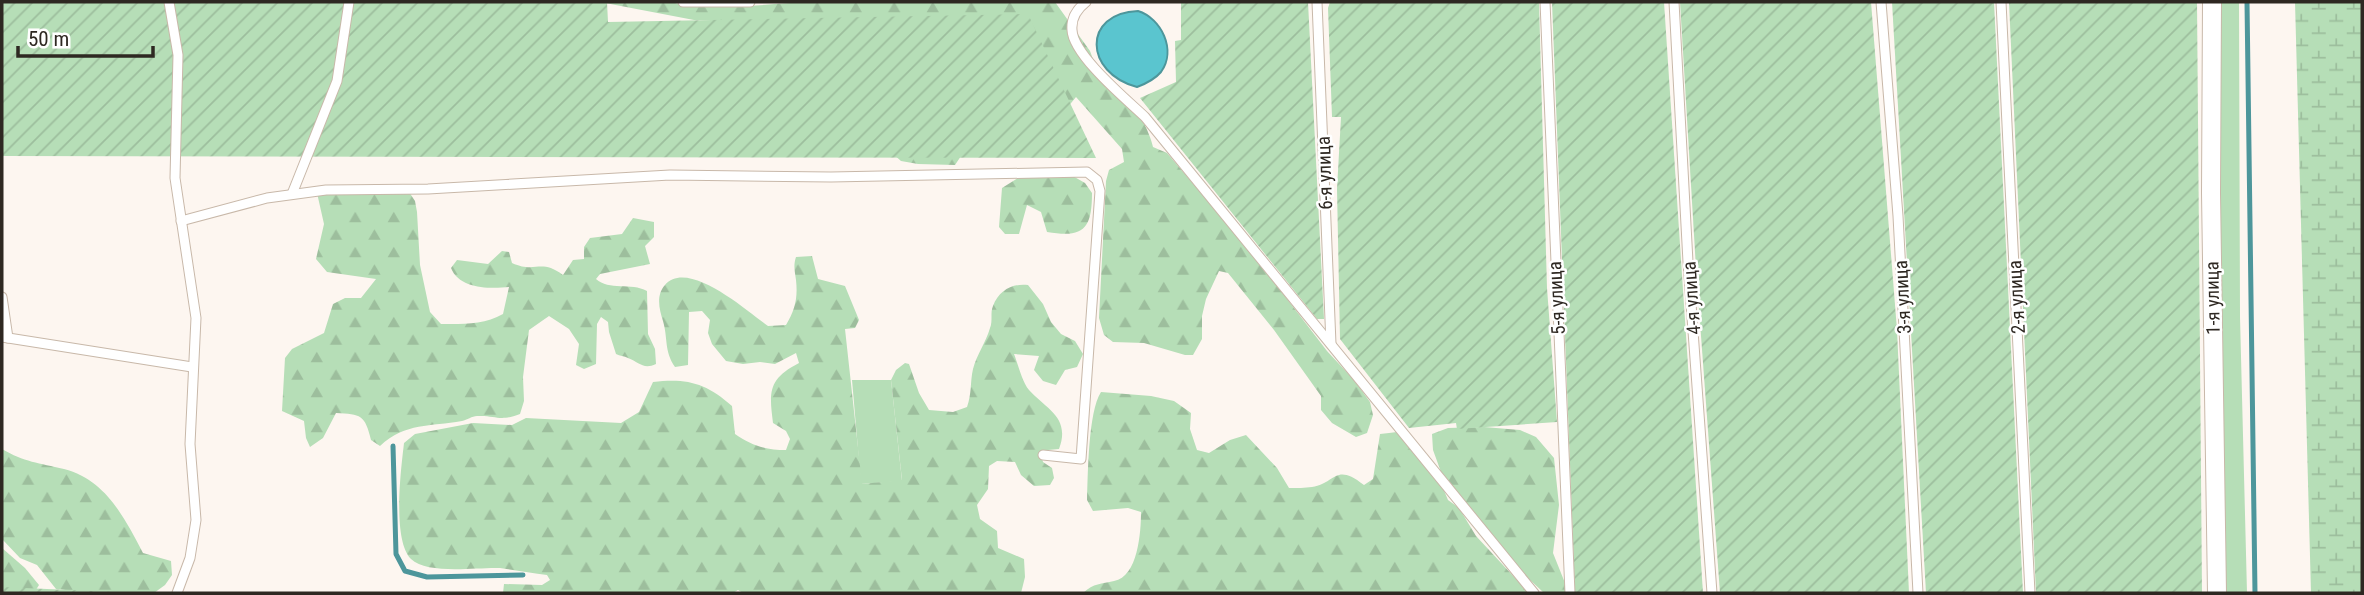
<svg xmlns="http://www.w3.org/2000/svg" width="2364" height="595" font-family="'Roboto Condensed',sans-serif">
<style>
.green{fill:#b6deb7}
.forest{fill:url(#forest-firs)}
.wetland{fill:url(#wetland-marsh)}
.garden{fill:url(#garden-furrows)}
.water{fill:#5ac5cf;stroke:#4d969b;stroke-width:2}
.lines{fill:none;stroke-linecap:round;stroke-linejoin:round}
.stream{stroke:#4d969b;stroke-width:5}
.lane-casing{stroke:#c8b8a9;stroke-width:11}
.street-casing{stroke:#c8b8a9;stroke-width:20}
.lane{stroke:#fff;stroke-width:9}
.street{stroke:#fff;stroke-width:18}
.labels{text-anchor:middle;stroke-width:5;stroke-linejoin:round;paint-order:stroke}
.street-label{font-size:19px;fill:#2e2822;stroke:#fff}
</style>
<defs>
<pattern id="forest-firs" width="22" height="20" patternUnits="userSpaceOnUse" patternTransform="scale(1.75)"><rect width="22" height="20" fill="#b6deb7"/><path d="M5 1l3.5 6h-7zM16 11l3.5 6h-7z" fill="#9dbe9d"/></pattern>
<pattern id="wetland-marsh" width="20" height="14" patternUnits="userSpaceOnUse" patternTransform="scale(1.75)"><rect width="20" height="14" fill="#b6deb7"/><path d="M1 5h8M5 5V1M11 12h8M15 12V8" fill="none" stroke="#9dbe9d"/></pattern>
<pattern id="garden-furrows" width="10" height="10" patternUnits="userSpaceOnUse" patternTransform="scale(1.75)"><rect width="10" height="10" fill="#b6deb7"/><path d="M-1 1l2-2M0 10L10 0M9 11l2-2" fill="none" stroke="#9dbe9d"/></pattern>
</defs>
<rect width="100%" height="100%" fill="#fdf6f0"/>
<!-- green -->
<g class="green">
<path d="M2219,2H2239L2240,317L2247,593H2224Z"/>
<path d="M852,380H891L902,481L861,484Z"/>
</g>
<!-- forest -->
<g class="forest">
<path d="M600,2H671C709,13 769,3 809,2C891,0 973,2 1055,2L1090,51L1098,73L1106,88C1111,89 1119,90 1122,93C1135,103 1150,132 1153,147L1167,153L1248,248L1327,351L1354,380L1370,402L1373,415L1367,433L1356,437L1332,423L1321,410V396L1274,330L1228,273L1219,271L1206,299L1202,316V339L1193,355H1185L1144,343L1113,342L1104,335L1099,318L1106,181L1109,170L1124,162L1122,149L1076,97L1067,108L963,153L955,165L918,164L901,161L750,26L711,20H694Z"/>
<path d="M1071,175L1085,183L1092,193C1092,230 1083,238 1047,232L1041,212L1027,205L1019,234H1005L999,227L1002,188L1021,176Z"/>
<path d="M409,192L415,201L417,212L420,265L430,312L441,324C463,324 484,325 503,314L509,287C490,289 459,289 451,268L457,260L488,264L502,251L509,252L512,263C536,274 540,258 563,275L573,260L584,259V247L590,238L622,234L633,218L654,222V237L645,246L650,264L600,274L596,279C609,291 631,282 647,291L648,334L655,349L656,364C643,370 639,362 628,358C624,356 620,356 616,354L609,332L608,322L601,317L597,324L596,364L584,369L576,365L579,344L569,329L549,316L529,330L523,377L524,401L520,414C499,422 496,415 477,416C472,416 467,420 462,421C430,427 406,422 380,446L371,440C365,415 361,414 336,413L323,438L310,447L306,438L304,421L282,411L285,358L292,349L324,333L333,304L345,298H361L376,279L327,272L316,259L324,224L317,193Z"/>
<path d="M812,256L818,279L845,286L859,320L855,328L845,329L862,484L902,480L891,380L896,370L905,363L909,364L919,393L929,410L953,412L967,407C972,393 970,382 973,369C977,354 986,342 990,328C993,321 990,312 993,306C999,290 1013,283 1028,285L1043,304L1051,322L1061,334L1075,341L1083,354L1077,367L1065,370L1056,385L1043,381L1034,370L1039,356L1014,354C1018,364 1022,382 1029,390C1046,409 1071,417 1059,449L1048,450L1041,455L1043,462L1052,468L1054,478L1050,485L1034,486L1021,475L1015,462L997,461L989,466L988,489L977,505L980,519L997,531L998,548L1024,559L1025,577L1021,593H743L738,590L733,593H503L504,584L542,585L550,580L547,575C532,573 515,570 500,568C477,567 427,575 411,559C392,540 401,469 404,443L415,434L473,423L512,425L526,418L621,423L639,412L653,382C687,378 706,383 732,406L735,434C752,446 767,450 786,450L790,439L786,431L773,423C769,392 768,379 799,363L796,353L775,364L760,362L743,364L726,361L712,344L708,333L710,320L702,311L689,312L688,365L675,367C664,351 668,338 663,321C659,309 656,295 665,285C688,258 748,312 768,326L786,325C795,310 798,298 796,280C795,272 793,266 796,257Z"/>
<path d="M1101,392L1151,396L1174,401L1191,413L1190,429L1197,450L1209,453L1230,440L1246,435L1277,468L1289,488C1297,488 1305,488 1312,487C1336,483 1335,462 1364,485L1373,479L1380,434L1398,432L1440,481L1448,500L1459,508L1476,536L1529,593H1083C1094,583 1101,584 1114,581C1138,577 1141,532 1141,512L1128,508L1093,511L1087,500C1088,475 1088,412 1101,392Z"/>
<path d="M1484,427L1520,430L1536,437L1554,458L1559,505L1553,553L1569,593H1544L1512,563L1441,472L1433,450L1432,434L1448,428Z"/>
<path d="M2,449C24,462 39,463 64,469C106,480 124,517 143,553L171,561L172,575L165,585L154,593H94L56,589L37,565L20,558L2,539Z"/>
<path d="M2,548L25,568L39,585L34,593H2Z"/>
</g>
<!-- wetland -->
<path class="wetland" d="M2295,2H2362V593H2311Z"/>
<!-- garden -->
<g class="garden">
<path d="M2,2H607L608,22L1028,14L1096,158L2,156Z"/>
<path d="M1181,2H1308L1324,319H1317L1140,98L1176,82L1175,41L1181,40Z"/>
<path d="M1330,2H1539L1547,288L1557,422L1457,429L1456,423L1409,428L1340,339L1337,189L1341,117H1332L1328,8Z"/>
<path d="M1552,2H1664L1703,593H1575Z"/>
<path d="M1680,2H1871L1897,330L1909,593H1720L1696,268Z"/>
<path d="M1892,2H1994L2023,593H1926Z"/>
<path d="M2009,2H2197L2202,593H2036Z"/>
<path d="M2,587L137,593H2Z"/>
</g>
<!-- water -->
<path class="water" d="M1138,11C1161,18 1177,50 1161,72C1155,79 1145,84 1137,87C1084,73 1082,13 1138,11Z"/>
<g class="lines">
<!-- stream -->
<g class="stream">
<path d="M2247,2L2255,593"/>
<path d="M393,446L396,554L405,571L427,577L523,575"/>
</g>
<!-- lane casing -->
<g class="lane-casing">
<g id="lane">
<path d="M169,2L178,55L175,178L196,318L190,444L196,520L190,558L177,593"/>
<path d="M683,2H750"/>
<path d="M1086,2C1077,9 1071,18 1072,30C1073,55 1126,99 1145,117L1534,593"/>
<path d="M1317,2L1331,344"/>
<path d="M1545,2L1570,593"/>
<path d="M1674,2L1688,262L1712,593"/>
<path d="M1881,2L1898,216L1918,593"/>
<path d="M2001,2L2030,593"/>
<path d="M292,194L337,81L349,2"/>
<path d="M181,221L267,198L326,190L428,189L670,175L831,177L1087,172L1097,180L1100,191L1081,459L1043,455"/>
<path d="M2,297L8,338"/>
<path d="M2,337L192,367"/>
</g>
</g>
<!-- street casing -->
<g class="street-casing">
<path id="street" d="M2212,2L2211,193L2217,593"/>
</g>
<!-- lane -->
<use href="#lane" class="lane"/>
<!-- street -->
<use href="#street" class="street"/>
</g>
<g class="labels">
<!-- street labels -->
<g class="street-label">
<text transform="translate(1324 173) rotate(-92)" y="7">6-я улица</text>
<text transform="translate(1902 297) rotate(-93)" y="7">3-я улица</text>
<text transform="translate(2016 297) rotate(-93)" y="7">2-я улица</text>
<text transform="translate(1556 298) rotate(-93)" y="7">5-я улица</text>
<text transform="translate(1691 298) rotate(-94)" y="7">4-я улица</text>
<text transform="translate(2212 298) rotate(-91)" y="7">1-я улица</text>
</g>
</g>
<!-- border -->
<rect width="2364" height="595" fill="none" stroke="#2e2822" stroke-width="7"/>
<!-- scale -->
<path d="M18 46v10h135v-10" fill="none" stroke="#2e2822" stroke-width="3.5"/>
<text x="28" y="46" font-size="21" fill="#2e2822" stroke="#ffffff" stroke-width="5" paint-order="stroke">50 m</text>
</svg>
